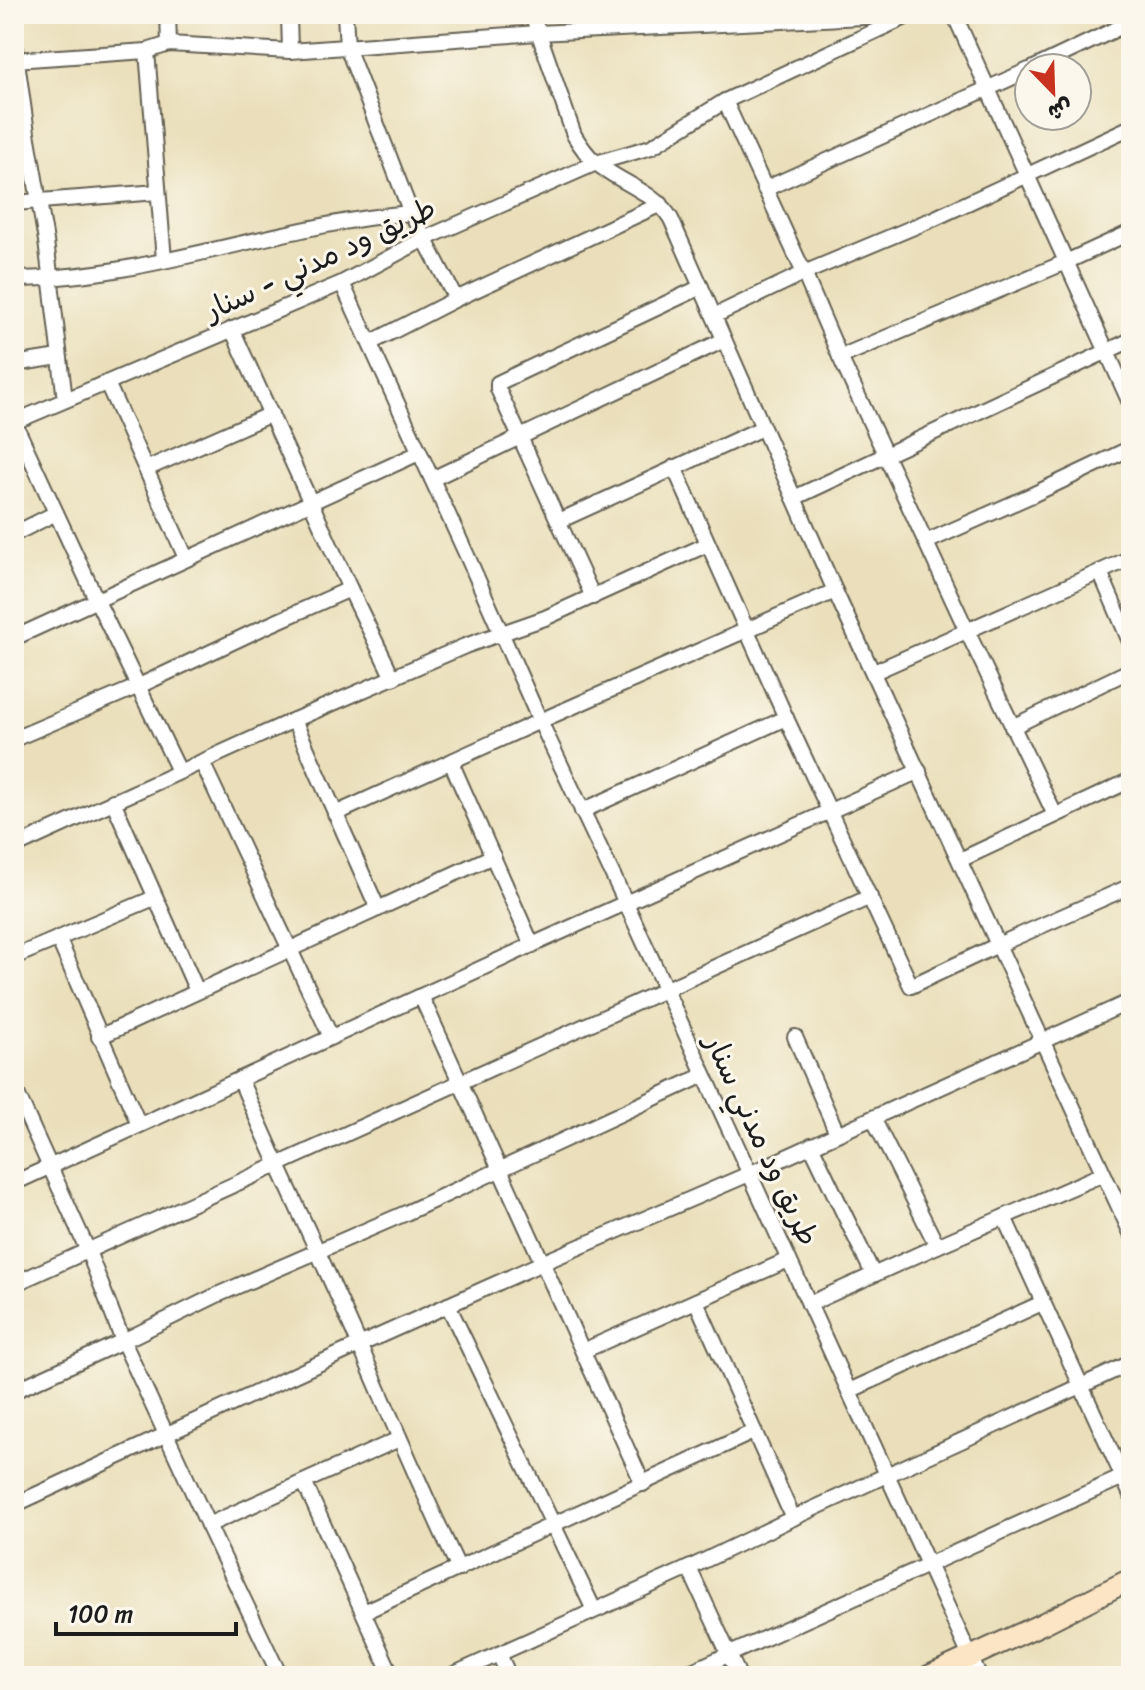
<svg xmlns="http://www.w3.org/2000/svg" width="1145" height="1690" font-family="Sriracha,'Playpen Sans Arabic',sans-serif">
<style>
.lines{fill:none;stroke-linecap:round;stroke-linejoin:round}
.street-casing{stroke:#646053;stroke-width:18}
.secondary-casing{stroke:#646053;stroke-width:24}
.street{stroke:#fff;stroke-width:14}
.secondary{stroke:#fce5c4;stroke-width:20}
.labels{text-anchor:middle;stroke-width:6;stroke-linejoin:round;paint-order:stroke}
.street-label{font-size:30px;fill:#1c1c1c;stroke:#fbf7ec}
</style>
<rect width="100%" height="100%" fill="#fbf7ec"/>
<filter id="ink" filterUnits="userSpaceOnUse"><feTurbulence type="fractalNoise" baseFrequency=".0125" numOctaves="2"/><feDisplacementMap in="SourceGraphic" scale="16" xChannelSelector="R" yChannelSelector="G"/><feConvolveMatrix kernelMatrix="1 2 1 2 8 2 1 2 1" color-interpolation-filters="sRGB"/></filter>
<filter id="wash" filterUnits="userSpaceOnUse"><feTurbulence type="fractalNoise" baseFrequency=".006" numOctaves="4" result="noise"/><feDisplacementMap in="SourceGraphic" scale="32" xChannelSelector="R" yChannelSelector="G"/><feGaussianBlur stdDeviation="1.8" result="paint"/><feColorMatrix in="noise" values="0 0 0 0 0 0 0 0 0 0 0 0 0 0 0 0 0 1.4 0 .05"/><feComposite in="paint" operator="in"/></filter>
<g filter="url(#wash)">
<rect width="100%" height="100%" fill="#eadfba"/>
</g>
<g filter="url(#ink)">
<g class="lines">
<!-- street casing -->
<g class="street-casing">
<g id="street">
<path d="M168,14L169,44"/>
<path d="M289,14L290,51"/>
<path d="M345,14L347,47L411,213L456,299"/>
<path d="M532,14L574,135C580,145 585,153 594,161C617,182 655,191 671,219L835,591L1131,1233"/>
<path d="M954,14L1131,405"/>
<path d="M14,40L27,133L46,241L65,400"/>
<path d="M147,51L164,260"/>
<path d="M14,60L147,51L169,44L290,51L538,33L903,15"/>
<path d="M1034,68L1131,22"/>
<path d="M725,101L804,273L840,357L967,631L1055,815"/>
<path d="M765,189L1029,70"/>
<path d="M14,203L158,192"/>
<path d="M14,279C149,279 277,224 411,213"/>
<path d="M342,283L469,560L540,721L626,903L979,1676"/>
<path d="M714,316L804,273L933,219L1131,127"/>
<path d="M232,329L350,589L393,678"/>
<path d="M370,343L456,299L661,204"/>
<path d="M840,357L1066,262L1131,232"/>
<path d="M14,364L59,357"/>
<path d="M107,383L186,558"/>
<path d="M674,467L786,718L911,986L998,945L1131,886"/>
<path d="M146,469L271,414"/>
<path d="M432,479L724,340"/>
<path d="M794,498L1131,340"/>
<path d="M559,521L762,428"/>
<path d="M14,534L56,513"/>
<path d="M926,542L1032,495L1131,448"/>
<path d="M1100,572L1131,644"/>
<path d="M593,597L498,389V383L701,287"/>
<path d="M14,638L419,453"/>
<path d="M874,672L1131,558"/>
<path d="M294,720L378,909"/>
<path d="M1012,727L1131,670"/>
<path d="M14,739L139,686L260,629L350,589"/>
<path d="M202,762L331,1037"/>
<path d="M451,762L532,945"/>
<path d="M179,771L97,601L14,422L342,283L424,239L596,163L651,147L725,101L912,14"/>
<path d="M113,801L197,991"/>
<path d="M582,811L786,718"/>
<path d="M335,814L540,721L835,591"/>
<path d="M14,847L294,720L465,646L545,618L708,544"/>
<path d="M960,860L1131,780"/>
<path d="M58,938L139,1125"/>
<path d="M14,957L154,898"/>
<path d="M421,996L643,1484"/>
<path d="M99,1037L493,856"/>
<path d="M795,1037L837,1133"/>
<path d="M240,1079C278,1169 321,1256 360,1346C392,1421 424,1495 459,1569"/>
<path d="M14,1087L88,1251L123,1341L208,1525L280,1676"/>
<path d="M873,1118L937,1246"/>
<path d="M811,1145L873,1274"/>
<path d="M14,1183L532,945L919,771"/>
<path d="M1004,1217L1131,1495"/>
<path d="M14,1284L870,897"/>
<path d="M696,1301L793,1518"/>
<path d="M809,1304L937,1246L1103,1174"/>
<path d="M448,1305L594,1610"/>
<path d="M583,1351L788,1260"/>
<path d="M14,1371L22,1387"/>
<path d="M14,1391L123,1341L217,1295L406,1213L704,1075"/>
<path d="M849,1391L1042,1303"/>
<path d="M304,1482L392,1676"/>
<path d="M14,1505L359,1345L542,1263L749,1174L1131,1001"/>
<path d="M208,1525L399,1439"/>
<path d="M689,1568L739,1676"/>
<path d="M364,1612L753,1432"/>
<path d="M499,1654L509,1676"/>
<path d="M450,1676L689,1568L793,1518L1131,1363"/>
<path d="M681,1676L1123,1477"/>
</g>
</g>
<!-- secondary casing -->
<g class="secondary-casing">
<path id="secondary" d="M929,1676L1044,1623L1131,1579"/>
</g>
<!-- street -->
<use href="#street" class="street"/>
<!-- secondary -->
<use href="#secondary" class="secondary"/>
</g>
</g>
<g class="labels">
<!-- street labels -->
<g class="street-label">
<text transform="translate(320 259) rotate(-25)" y="10">طريق ود مدني - سنار</text>
<text transform="translate(762 1140) rotate(65)" y="10">طريق ود مدني سنار</text>
</g>
</g>
<!-- margin -->
<rect width="1145" height="1690" fill="none" stroke="#fbf7ec" stroke-width="48"/>
<!-- north arrow -->
<g transform="translate(1053 92) rotate(157)"><circle r="38" fill="#fbf7ec" stroke="#a29f99" stroke-width="2"/>
<path d="M0-6L14 30L0 20L-14 30Z" fill="#c8321e"/>
<text y="-12" font-size="22" font-weight="bold" text-anchor="middle" fill="#1c1c1c">ش</text>
</g>
<!-- scale -->
<path d="M56 1622v12h180v-12" fill="none" stroke="#1c1c1c" stroke-width="4"/>
<text x="68" y="1622" font-size="24" fill="#1c1c1c" stroke="#fbf7ec" stroke-width="6" paint-order="stroke">100 m</text>
</svg>
